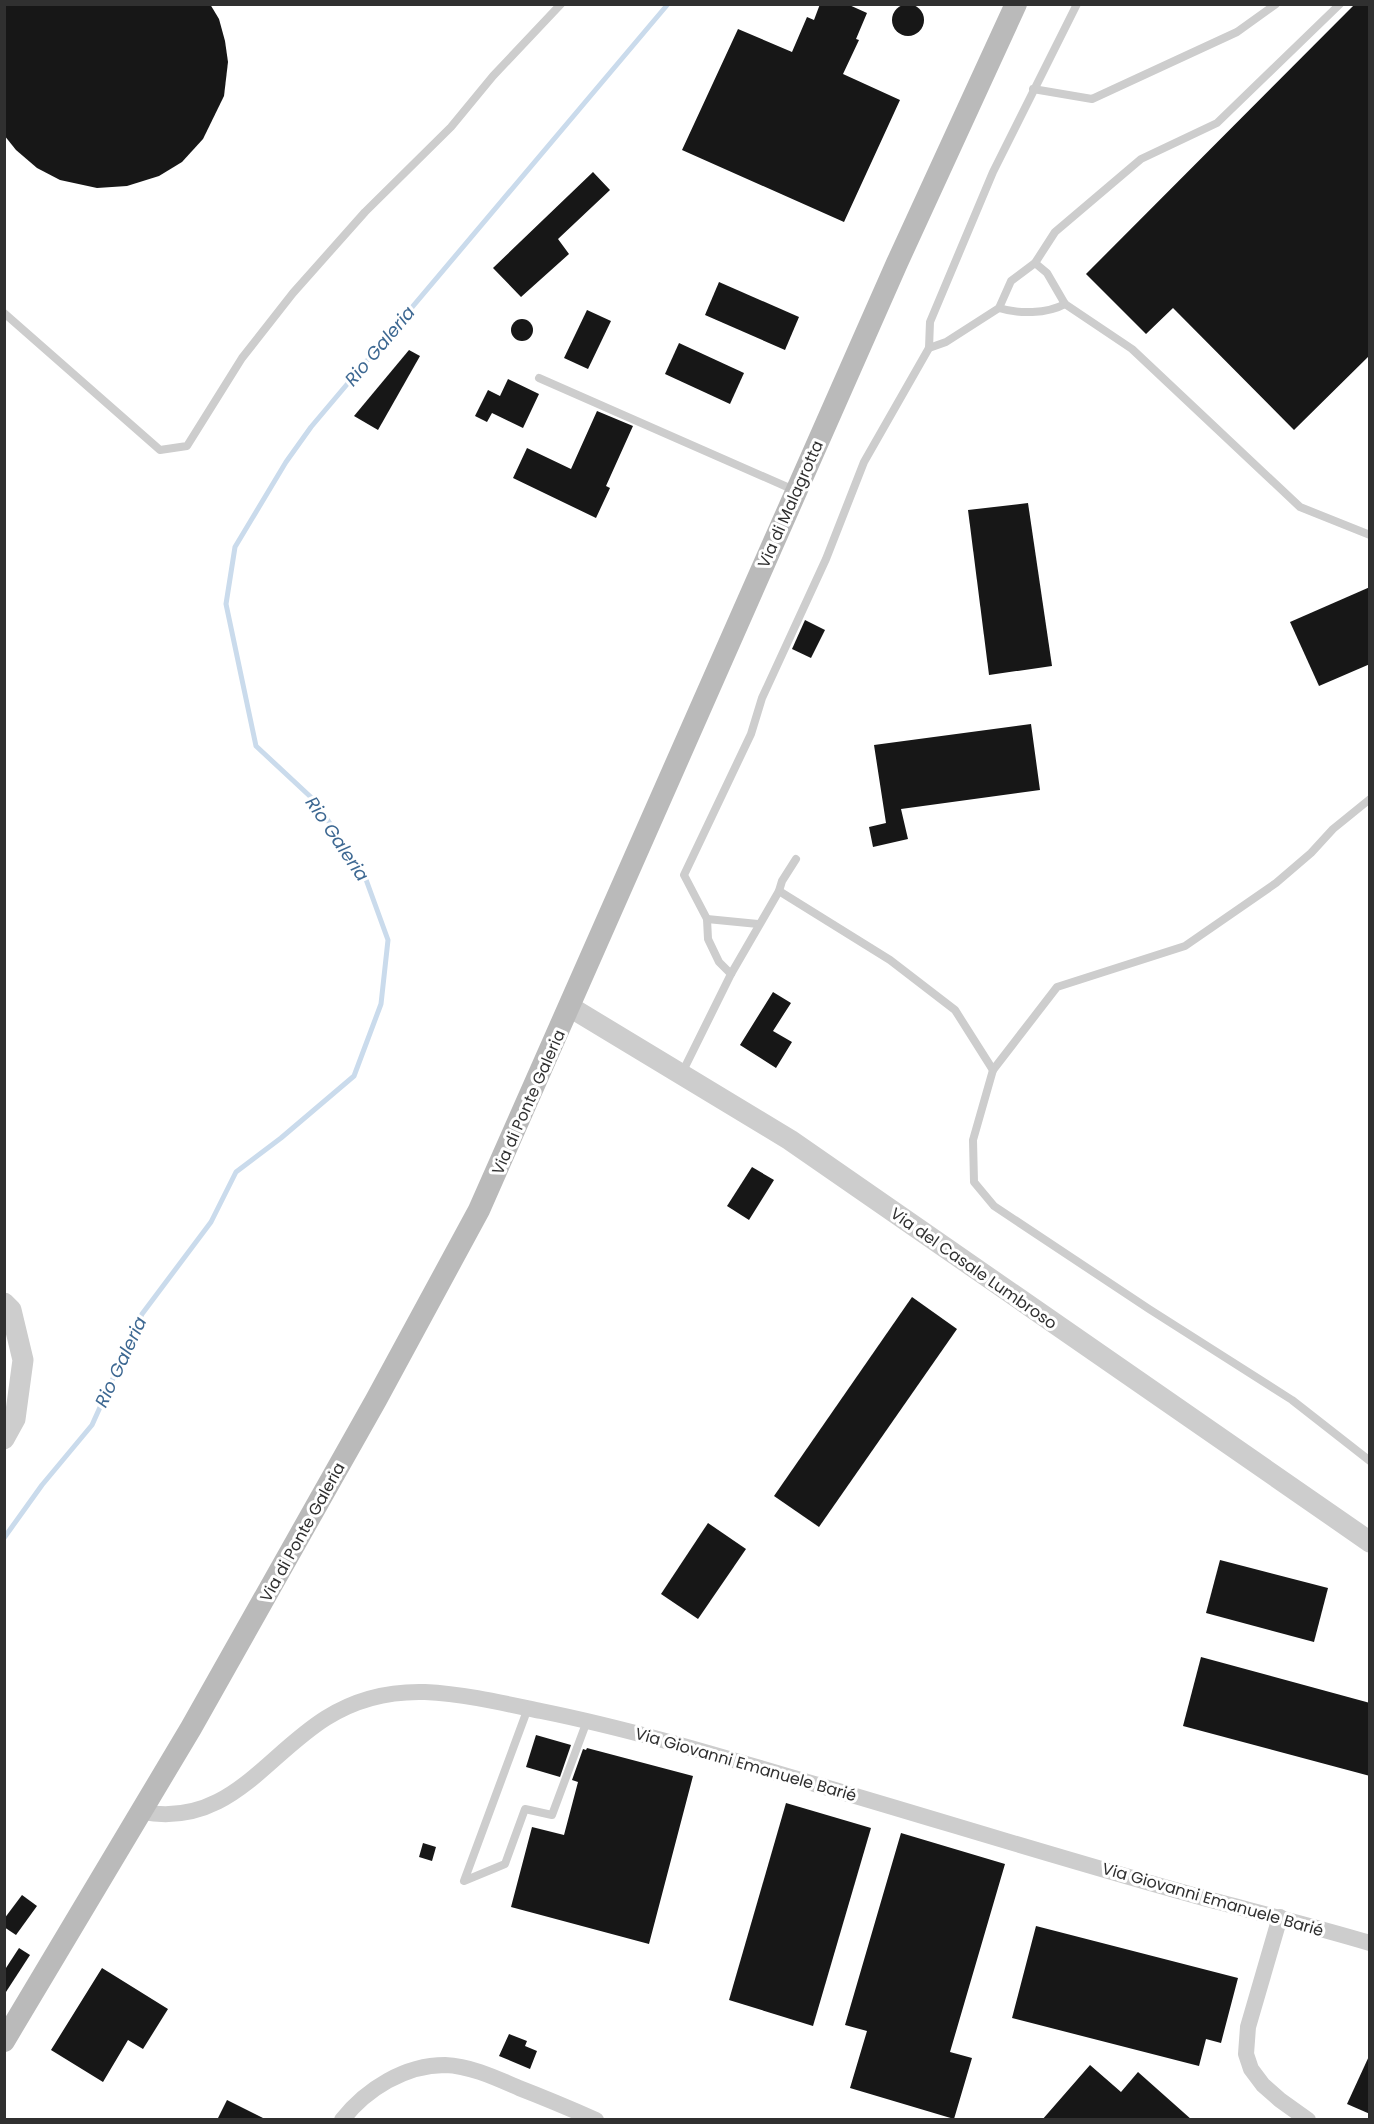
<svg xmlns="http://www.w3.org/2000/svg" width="1374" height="2124" font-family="Poppins,sans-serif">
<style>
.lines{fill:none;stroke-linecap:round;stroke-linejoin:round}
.stream{stroke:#cadbec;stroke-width:5}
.building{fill:#171717}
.service{stroke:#cdcdcd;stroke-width:8}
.minor{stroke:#cdcdcd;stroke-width:16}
.tertiary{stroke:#cdcdcd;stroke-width:21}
.secondary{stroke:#bababa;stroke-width:22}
.labels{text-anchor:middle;stroke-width:6;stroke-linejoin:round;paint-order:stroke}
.street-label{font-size:16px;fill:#303030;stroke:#fff}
.water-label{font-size:18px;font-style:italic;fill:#3d6892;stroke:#fff}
</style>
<rect width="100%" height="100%" fill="#fff"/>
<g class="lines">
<!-- stream -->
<path class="stream" d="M4,1538L42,1485L92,1425L142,1314L211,1222L236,1172L281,1138L354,1076L381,1004L388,940L364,874L314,800L256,746L226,604L235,547L286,462L311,427L668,4"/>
</g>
<!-- building -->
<g class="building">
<path d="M4,4H210L219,19L225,41L228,62L224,96L203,139L182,162L159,176L127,186L97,188L60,180L37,168L16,150L4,135Z"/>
<path d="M820,4H847L867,13L856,39L859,40L843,74L900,100L844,222L682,150L738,29L792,52L807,17L814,20Z"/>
<path d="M1355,4H1370V355L1294,430L1173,308L1146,334L1086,274Z"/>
<circle cx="908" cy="20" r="16"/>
<path d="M593,172L610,190L558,239L569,254L521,297L493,268Z"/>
<path d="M719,282L799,317L785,350L705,315Z"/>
<path d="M587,310L611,321L588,369L564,358Z"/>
<circle cx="522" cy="330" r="11"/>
<path d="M679,343L744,373L730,404L665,374Z"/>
<path d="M409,350L420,356L378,430L354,416Z"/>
<path d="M508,379L539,394L523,428L492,413L487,422L475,416L488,390L500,396Z"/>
<path d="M597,411L633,426L606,486L610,488L596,518L513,478L527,448L571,469Z"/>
<path d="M1028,503L1052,666L989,675L968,510Z"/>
<path d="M1370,587V664L1319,686L1290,622Z"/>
<path d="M805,620L825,630L811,658L792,649Z"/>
<path d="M1031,724L1040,790L901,809L908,839L873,847L869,827L886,823L874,745Z"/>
<path d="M773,992L791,1003L773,1031L792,1042L776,1068L740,1045Z"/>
<path d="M752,1167L774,1180L749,1220L727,1206Z"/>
<path d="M912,1297L957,1329L819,1527L774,1496Z"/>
<path d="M708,1523L746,1549L698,1619L661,1594Z"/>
<path d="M1220,1560L1328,1588L1314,1642L1206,1613Z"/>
<path d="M1201,1657L1370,1703V1776L1183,1726Z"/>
<path d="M536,1735L571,1745L560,1777L526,1767Z"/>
<path d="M587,1748L693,1776L649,1944L511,1907L532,1827L564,1835L578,1782L572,1780L583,1749L586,1750Z"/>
<path d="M786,1803L871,1828L813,2026L729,2000Z"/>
<path d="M901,1833L1005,1864L950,2052L972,2058L954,2119L850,2088L867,2031L845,2025Z"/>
<path d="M423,1843L436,1847L432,1861L419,1857Z"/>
<path d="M22,1895L37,1906L16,1935L4,1927V1919Z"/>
<path d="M1036,1926L1238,1978L1221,2043L1206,2039L1199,2066L1012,2018Z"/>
<path d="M19,1948L30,1955L4,1995V1971Z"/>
<path d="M102,1968L168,2009L143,2049L128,2040L103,2082L51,2050Z"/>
<path d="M509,2034L527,2041L525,2046L537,2051L530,2069L499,2056Z"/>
<path d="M1370,2054V2114L1347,2104Z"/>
<path d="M1090,2065L1121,2092L1138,2072L1192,2120H1042Z"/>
<path d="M227,2100L267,2120H217Z"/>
</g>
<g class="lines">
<!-- service -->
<g class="service">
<path d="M1033,89L1092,99L1237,32L1276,4"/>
<path d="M1035,263L1047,273L1065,304L1132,349L1300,507L1370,535"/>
<path d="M999,308C1018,314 1047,314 1065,304"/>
<path d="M4,313L160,450L187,446L242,358L293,293L365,212L451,127L493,76L561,4"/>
<path d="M929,348L946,342L999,308L1011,281L1035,263L1055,232L1141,159L1217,123L1340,4"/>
<path d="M539,378L794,490"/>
<path d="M1370,799L1333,829L1311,853L1276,883L1185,946L1057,987L993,1070L973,1140L974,1182L994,1206L1149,1309L1292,1400L1370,1461"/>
<path d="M779,891L890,960L955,1010L993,1070"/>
<path d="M707,919L758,924"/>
<path d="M731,974L719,962L708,939L707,919L684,875L751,734L762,698L826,559L864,462L929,348L930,322L993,172L1077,4"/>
<path d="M682,1073L731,974L779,891L782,881L796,859"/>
<path d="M528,1708L464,1881L505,1864L525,1809L552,1815L587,1721"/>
</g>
<!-- minor -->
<g class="minor">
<path d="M142,1812C228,1828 264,1757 326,1718C356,1699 390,1691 425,1692C464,1694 503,1703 541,1711C635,1730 726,1758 818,1785C945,1822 1072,1862 1200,1897C1256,1912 1313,1926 1370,1943"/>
<path d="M1280,1917L1248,2027L1246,2054L1251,2069L1263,2085L1280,2100L1308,2120"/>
<path d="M342,2120C366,2089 405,2065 445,2065C471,2066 496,2078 519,2088C545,2098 571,2109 596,2120"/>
</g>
<!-- tertiary -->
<g class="tertiary">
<path d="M570,1007L790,1140L1370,1542"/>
<path d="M4,1303L11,1310L23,1360L15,1419L4,1439"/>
</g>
<!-- secondary -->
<path class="secondary" d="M4,2041L191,1728L376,1400L479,1210L897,263L1016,4"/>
</g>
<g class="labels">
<!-- street labels -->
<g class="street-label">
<text transform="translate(790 504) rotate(-66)" y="6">Via di Malagrotta</text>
<text transform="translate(528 1102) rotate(-66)" y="6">Via di Ponte Galeria</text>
<text transform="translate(974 1268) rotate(35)" y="6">Via del Casale Lumbroso</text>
<text transform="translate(302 1532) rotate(-61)" y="6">Via di Ponte Galeria</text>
<text transform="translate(746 1764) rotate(16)" y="6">Via Giovanni Emanuele Barié</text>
<text transform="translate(1213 1899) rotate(16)" y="6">Via Giovanni Emanuele Barié</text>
</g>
<!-- water labels -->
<g class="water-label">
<text transform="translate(380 346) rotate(-50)" y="6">Rio Galeria</text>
<text transform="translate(337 839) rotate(56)" y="6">Rio Galeria</text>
<text transform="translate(121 1362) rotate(-65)" y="6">Rio Galeria</text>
</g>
</g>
<!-- border -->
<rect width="1374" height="2124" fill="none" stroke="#303030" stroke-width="12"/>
</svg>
